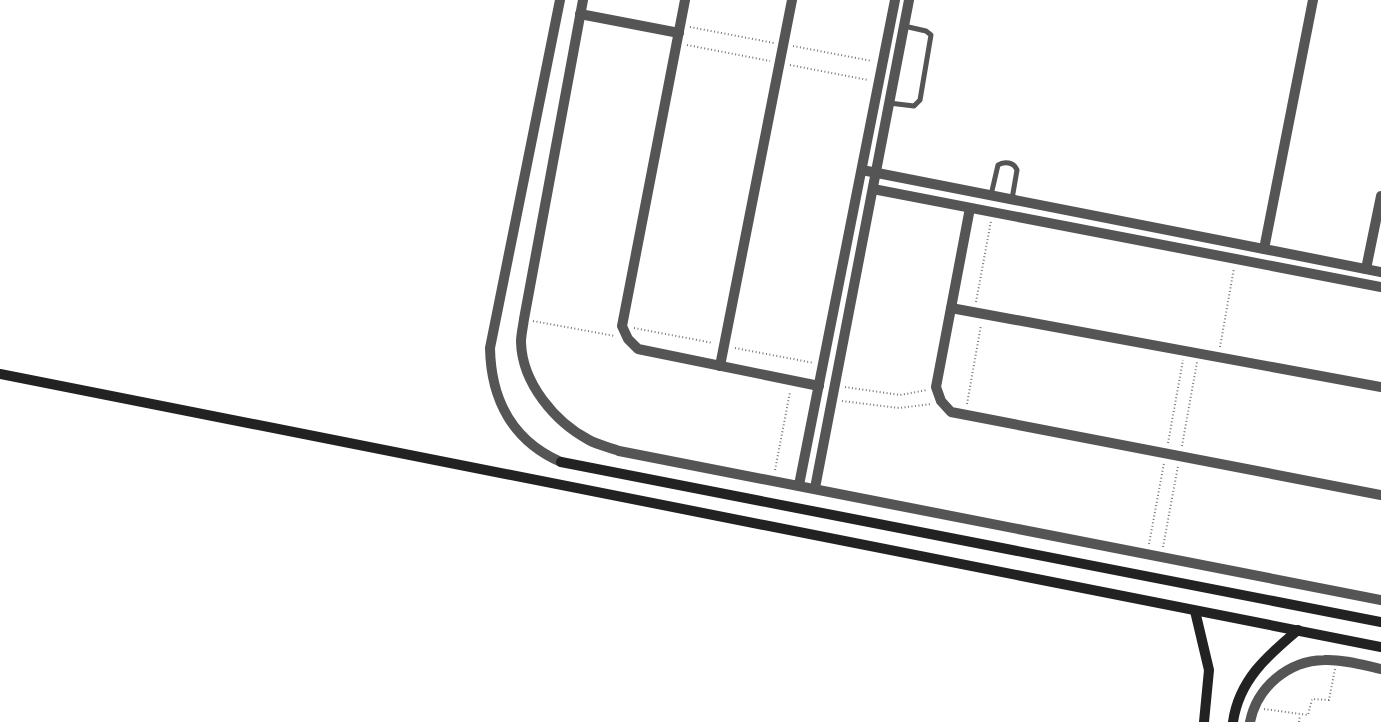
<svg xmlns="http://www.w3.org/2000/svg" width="1381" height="722" font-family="Commissioner,sans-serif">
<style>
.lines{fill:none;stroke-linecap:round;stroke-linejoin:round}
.path{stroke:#777;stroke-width:2;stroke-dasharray:1 2.5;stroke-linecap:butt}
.lane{stroke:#555;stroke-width:5}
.street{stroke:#555;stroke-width:10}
.secondary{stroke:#222;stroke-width:10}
</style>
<rect width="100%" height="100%" fill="#fff"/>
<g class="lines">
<!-- path -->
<g class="path">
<path d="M690,27L774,43"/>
<path d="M687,45L770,61"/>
<path d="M793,46L872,61"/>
<path d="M790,65L868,80"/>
<path d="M976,302L991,221"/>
<path d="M533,321L615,336"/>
<path d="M634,328L713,343"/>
<path d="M1220,347L1234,268"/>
<path d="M735,348L814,363"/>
<path d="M845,387L900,395L927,390"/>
<path d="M842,401L899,408L931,404"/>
<path d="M967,404L981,325"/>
<path d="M1168,443L1183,360"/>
<path d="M1182,446L1197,362"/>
<path d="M775,470L790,392"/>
<path d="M1149,544L1164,463"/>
<path d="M1163,547L1178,466"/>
<path d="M1264,709L1308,715L1312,699L1329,700L1335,669"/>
<path d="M1299,722L1300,715"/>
</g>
<!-- lane -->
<g class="lane">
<path d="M889,103L914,106L920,100L931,35L926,31L904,26"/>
<path d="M991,195L998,165C1004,161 1014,162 1017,170L1012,199"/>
</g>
<!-- street -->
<g class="street">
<path d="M560,0L490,348C491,400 513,441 561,462"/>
<path d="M583,0L524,319C523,327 521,335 521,342C522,383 555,422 589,440C598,445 609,447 619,451L1381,600"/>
<path d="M685,0L622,326L628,339L638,349L819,386"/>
<path d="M580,14L679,33"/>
<path d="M862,170L1381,272"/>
<path d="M873,189L1381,287"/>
<path d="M970,208L936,387L941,401L951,412L1381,495"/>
<path d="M1264,249L1313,0"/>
<path d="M1366,269L1381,196"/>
<path d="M951,308L1381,387"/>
<path d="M720,366L792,0"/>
<path d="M799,485L895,0"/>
<path d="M815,488L909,0"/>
<path d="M1250,722C1257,687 1288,661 1324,660C1343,659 1363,665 1381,669"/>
</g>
<!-- secondary -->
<g class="secondary">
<path d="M0,374L1381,647"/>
<path d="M561,462L1381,622"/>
<path d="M1195,611L1209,670L1204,722"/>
<path d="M1233,722C1239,680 1267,656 1298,630"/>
</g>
</g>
</svg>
